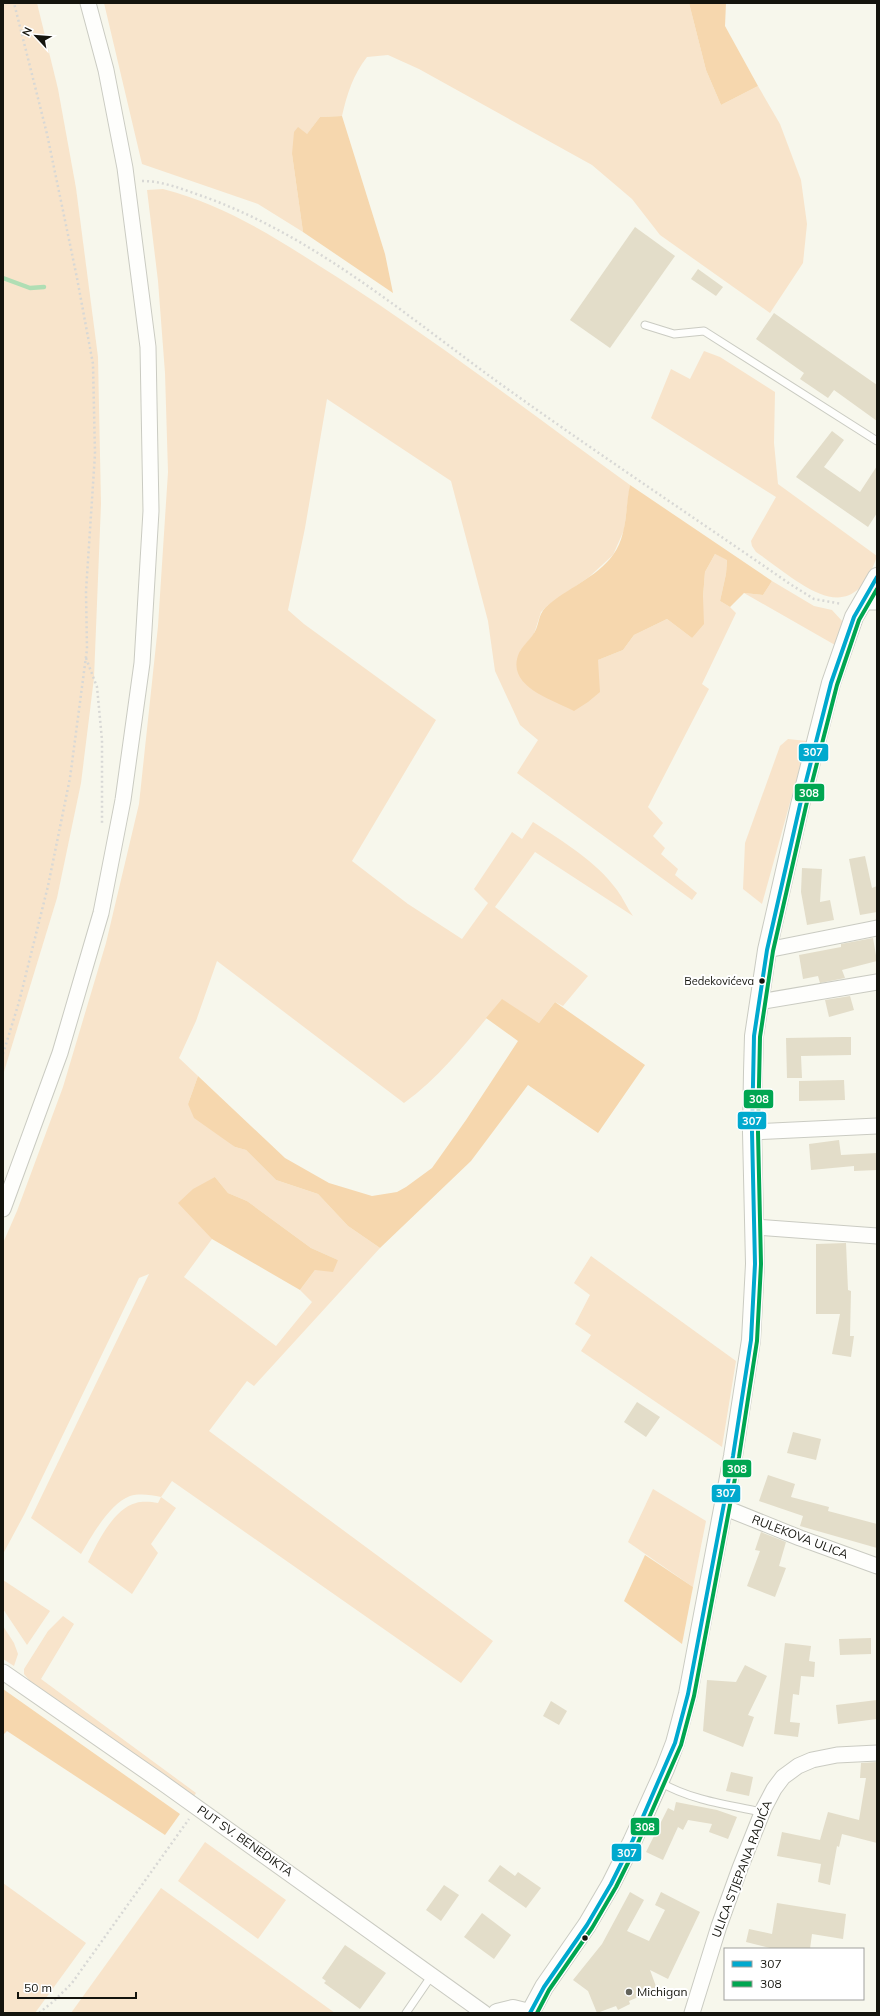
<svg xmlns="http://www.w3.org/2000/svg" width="880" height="2016" font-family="Mulish,sans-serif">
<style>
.green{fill:#f8e4cb;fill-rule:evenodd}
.forest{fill:#f6d7ae}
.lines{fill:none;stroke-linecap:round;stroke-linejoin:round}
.stream{stroke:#b0deb4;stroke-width:4.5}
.building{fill:#e3ddc9}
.service-casing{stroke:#cacbc2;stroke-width:9}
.minor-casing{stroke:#cacbc2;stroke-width:17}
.tertiary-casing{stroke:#cacbc2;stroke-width:20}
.path{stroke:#d8d8d5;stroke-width:2.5;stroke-dasharray:2 3;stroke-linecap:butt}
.service{stroke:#fefefc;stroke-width:7}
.minor{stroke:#fefefc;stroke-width:15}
.tertiary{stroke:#fefefc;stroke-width:18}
.bus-1-casing{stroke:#fff;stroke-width:7}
.bus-2-casing{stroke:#fff;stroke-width:7}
.bus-1{stroke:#00a9ce;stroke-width:4}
.bus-2{stroke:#00a651;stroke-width:4}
.bus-dot{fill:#14140d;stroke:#fff;stroke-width:1.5}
.poi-dot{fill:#63635b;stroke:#fff;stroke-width:1.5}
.labels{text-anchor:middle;stroke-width:4;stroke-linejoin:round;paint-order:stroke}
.bus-label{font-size:11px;fill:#14140d;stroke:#fff;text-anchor:end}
.street-label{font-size:12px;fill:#14140d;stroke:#fff}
.poi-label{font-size:12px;fill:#14140d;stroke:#fff;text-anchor:start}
.line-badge{stroke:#fff;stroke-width:1.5}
.badge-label{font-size:11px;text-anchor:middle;font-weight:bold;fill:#fff}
</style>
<rect width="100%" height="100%" fill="#f7f7ec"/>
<!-- green -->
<g class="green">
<path d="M3,3H37L58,89L76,188L98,357L101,504L94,678L81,783L57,898L3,1075Z"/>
<path d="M104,3H689L706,70L721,105L758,86L780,124L801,180L807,224L803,263L770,313L660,235L632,199L592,165L419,69L388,55L367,57C353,75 347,94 342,116L320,117L292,154L303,232L258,204L142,164Z"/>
<path d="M163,189C229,206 280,241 337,277C438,342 533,415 630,485L624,530L613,555L589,577L547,606L541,612L534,634L520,651L598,674V660L623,650L634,635L667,619L692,638L703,597L705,572L715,554L727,559L726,574L720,601L730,607L736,613L702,684L709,689L648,807L663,823L653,836L665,848L661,854L678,869L675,875L697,893L692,900L517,773L538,740L520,725L495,671L488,621L451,481L327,399L305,528L288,610L304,624L436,720L352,861L408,904L462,939L488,903L474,889L512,832L522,839L533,822C562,841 596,861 617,890C623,898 627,908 633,916L535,852L495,907L588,976L563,1006L555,1002L539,1023L502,1000C471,1036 443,1075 404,1103L217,961L196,1021L179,1058L198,1076L188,1104L235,1147L246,1150L276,1180L318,1194L348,1226L380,1248L254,1386L247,1381L209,1431L493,1641L461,1683L172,1481L161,1497L176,1508L151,1544L158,1553L132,1594L88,1562C97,1543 114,1508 136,1503C143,1501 151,1502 158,1503L161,1497C151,1495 140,1493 130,1496C110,1503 91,1537 81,1554L31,1518L149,1274L139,1278L25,1513L3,1554V1243L17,1211L63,1087L106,943L139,804L158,626L168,472L165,373L158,281L147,190ZM215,1177L228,1193L247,1201L311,1248L338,1260L315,1270L300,1290L312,1302L276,1346L184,1277L212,1239Z"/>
<path d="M704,351L720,357L775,392L774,443L778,484L877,556C851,635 800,582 756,552L752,546L751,541L776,497L651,418L671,369L690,379Z"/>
<path d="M772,581L814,606L832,610L843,622L835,645L744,593L763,595Z"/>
<path d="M788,739L807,741L762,904L743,889L745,843L780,746Z"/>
<path d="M591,1256L736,1361L722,1447L581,1351L591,1335L575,1324L590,1295L574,1283Z"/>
<path d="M653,1489L706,1521L693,1587L628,1542Z"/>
<path d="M3,1580L50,1611L27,1645L3,1609Z"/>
<path d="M63,1616L74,1624L41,1679L196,1793L194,1796L30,1681L24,1674V1669L48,1631Z"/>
<path d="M3,1626L14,1643L18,1654L14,1666L3,1659Z"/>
<path d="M205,1842L286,1900L258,1939L178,1881Z"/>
<path d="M3,1883L86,1943L35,2013H3Z"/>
<path d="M161,1888L335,2013H71Z"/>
</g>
<!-- forest -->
<g class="forest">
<path d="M689,3H726L725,26L758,86L721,105L706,70Z"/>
<path d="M342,116L385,254L393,293L303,232L292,154L294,132L298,127L307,134L320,117Z"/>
<path d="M630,485L772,581L763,595L744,593L730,607L720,601L726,574L727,560L715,554L705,572L703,597L704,624L692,638L667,619L634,635L623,650L598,660L600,692L588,702L574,711C551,699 505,686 519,653C522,647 528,641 532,636C540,627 537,615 546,607C567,588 596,578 613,555C628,535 625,507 630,485Z"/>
<path d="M502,999L539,1023L555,1002L645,1065L598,1133L528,1085L471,1161L380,1248L348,1226L318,1194L276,1180L246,1150L235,1147L194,1118L188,1104L198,1076L285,1158L329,1183L372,1196L397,1192L406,1187L432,1168L466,1120L518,1041L486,1018Z"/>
<path d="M215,1177L228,1193L247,1201L311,1248L338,1260L333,1272L315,1270L300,1290L212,1239L178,1203L193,1189Z"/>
<path d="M645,1555L693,1587L682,1644L624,1601Z"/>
<path d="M3,1689L180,1814L165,1835L7,1731L3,1735Z"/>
</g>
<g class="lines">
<!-- stream -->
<path class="stream" d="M3,278L30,288L44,287"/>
</g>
<!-- building -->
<g class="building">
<path d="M635,227L675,256L610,348L570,320Z"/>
<path d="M698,269L723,287L716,296L691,279Z"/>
<path d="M774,313L877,385V421L834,390L828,398L800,379L804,373L756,339Z"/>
<path d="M832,431L844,440L824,467L860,492L877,466V513L868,527L796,477Z"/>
<path d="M865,856L872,888L877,886V912L860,915L849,859Z"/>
<path d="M802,868L822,869L820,902L830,900L834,920L807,925L801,892Z"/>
<path d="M873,938L877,961L842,970L845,978L820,983L818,976L803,979L799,955L841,947V944Z"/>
<path d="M850,996L854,1010L829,1017L825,1000Z"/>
<path d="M843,1037H851V1055L801,1056L802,1078H787L786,1038Z"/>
<path d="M844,1080L845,1100L799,1101V1081Z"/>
<path d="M839,1140L841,1155L877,1153V1170L854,1171V1166L811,1170L809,1144Z"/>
<path d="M846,1243L848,1290L851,1291L850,1336H854L851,1357L832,1354L840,1314H816V1244Z"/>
<path d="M637,1402L660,1417L646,1437L624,1422Z"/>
<path d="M793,1432L821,1439L816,1460L787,1453Z"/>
<path d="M768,1475L795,1484L791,1497L829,1507L828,1511L877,1524V1548L800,1526L803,1516L759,1501Z"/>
<path d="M761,1532L786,1542L779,1566L786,1568L775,1597L747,1586L760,1551L755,1550Z"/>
<path d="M871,1638V1654L840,1655L839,1639Z"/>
<path d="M785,1643L811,1646L809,1661L815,1662L814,1677L801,1676L799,1695L793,1694L790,1722L800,1723L798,1737L774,1734Z"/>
<path d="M745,1665L767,1676L748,1715L754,1717L743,1747L703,1731L707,1680L736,1682Z"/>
<path d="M877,1700V1719L838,1724L836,1705Z"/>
<path d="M551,1701L567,1711L559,1725L543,1716Z"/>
<path d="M877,1762V1843L842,1834L839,1847L837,1846L830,1885L818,1882L821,1864L777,1856L782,1832L820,1840L828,1812L859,1820L866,1778H860L861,1763Z"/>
<path d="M731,1772L753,1777L749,1796L726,1791Z"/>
<path d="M676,1802L717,1810L737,1817L728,1839L709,1832L712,1824L688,1820L683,1830L678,1827L663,1860L646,1852L668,1808L674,1811Z"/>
<path d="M500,1865L515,1876L518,1872L541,1888L526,1908L488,1881Z"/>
<path d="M444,1885L459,1895L441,1921L426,1910Z"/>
<path d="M630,1892L644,1900L627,1931L649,1941L665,1910L655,1905L661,1892L700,1912L668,1979L650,1970L657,1989L629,2001L630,2004L618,2010L616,2006L597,2013L588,1991L573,1980L602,1944Z"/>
<path d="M777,1903L846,1914L843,1939L812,1934L810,1949H774L746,1942L749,1929L772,1934Z"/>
<path d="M482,1913L511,1935L494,1959L464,1937Z"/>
<path d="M345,1945L386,1973L360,2009L324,1983L326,1981L322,1978Z"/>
</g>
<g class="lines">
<!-- service casing -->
<g class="service-casing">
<g id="service">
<path d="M645,325L674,334L704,331L877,441"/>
<path d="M660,1782C690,1800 728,1805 762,1812"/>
<path d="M406,2013L432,1975"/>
</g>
</g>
<!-- minor casing -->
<g class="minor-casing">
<g id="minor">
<path d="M863,602H877"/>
<path d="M767,950L877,928"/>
<path d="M759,1002L877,982"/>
<path d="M752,1132L877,1126"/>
<path d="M3,1209L60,1053L101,913L123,800L142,663L151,511L148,347L125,168L106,70L88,3"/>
<path d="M754,1227L877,1236"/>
<path d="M723,1507L800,1538L877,1566"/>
<path d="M3,1672L160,1781L484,2013"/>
<path d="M692,2013L719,1926L740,1868L764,1808L774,1789L783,1777L798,1766L812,1760L837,1755L877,1753"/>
</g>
</g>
<!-- tertiary casing -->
<g class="tertiary-casing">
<g id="tertiary">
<path d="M497,2013L513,2009L529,2013"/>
<path d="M530,2013L544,1987L587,1925L611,1884L632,1842L665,1769L675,1743L688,1694L733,1456L751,1340L755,1264L752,1132L753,1072L754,1036L767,950L800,805L831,683L854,617L877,577"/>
</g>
</g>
<!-- path -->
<g class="path">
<path d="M142,181C163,181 182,189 202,196C312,235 402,312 495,380C592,450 692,516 790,584L814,599L842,604"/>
<path d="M86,658L97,687L102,740V823"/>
<path d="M3,1054L19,1002L48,886L70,778L87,649L86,591L95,454L93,364L77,278L47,134L14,3"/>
<path d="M39,2013L54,2001L72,1983L189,1819"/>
</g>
<!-- service -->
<use href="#service" class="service"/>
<!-- minor -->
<use href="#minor" class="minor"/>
<!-- tertiary -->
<use href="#tertiary" class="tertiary"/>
<!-- bus-1 casing -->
<g class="bus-1-casing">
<path id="bus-1" d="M530,2013L544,1987L587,1925L611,1884L632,1842L675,1743L688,1694L733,1456L751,1340L755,1264L752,1132L754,1036L767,950L800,805L831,683L854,617L877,577"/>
</g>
<!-- bus-2 casing -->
<g class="bus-2-casing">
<path id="bus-2" d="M537,2013L549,1990L592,1928L616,1887L637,1845L681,1745L694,1696L739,1457L757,1341L761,1264L758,1132L760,1037L773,951L806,806L837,685L859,620L877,589"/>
</g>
<!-- bus-1 -->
<use href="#bus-1" class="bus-1"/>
<!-- bus-2 -->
<use href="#bus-2" class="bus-2"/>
</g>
<!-- markers -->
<g class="bus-dot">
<circle cx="762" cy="981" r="3.5"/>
<circle cx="585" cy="1938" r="3.5"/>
</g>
<circle class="poi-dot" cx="629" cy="1992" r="4"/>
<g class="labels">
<!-- bus labels -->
<g class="bus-label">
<text x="754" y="985">Bedekovićeva</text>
</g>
<!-- street labels -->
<g class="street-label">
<text transform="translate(800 1537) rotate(21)" y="4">RULEKOVA ULICA</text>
<text transform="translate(245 1841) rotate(35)" y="4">PUT SV. BENEDIKTA</text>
<text transform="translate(742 1869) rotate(-69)" y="4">ULICA STJEPANA RADIĆA</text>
</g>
<!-- poi labels -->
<g class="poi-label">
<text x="637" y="1996">Michigan</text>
</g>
</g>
<g class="line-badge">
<rect x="798" y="743" width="31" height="19" rx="4" fill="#00a9ce"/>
<rect x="794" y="783" width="31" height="19" rx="4" fill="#00a651"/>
<rect x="743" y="1089" width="31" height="20" rx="4" fill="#00a651"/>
<rect x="737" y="1111" width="30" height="19" rx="4" fill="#00a9ce"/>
<rect x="722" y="1459" width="30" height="19" rx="4" fill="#00a651"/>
<rect x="711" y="1484" width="30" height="19" rx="4" fill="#00a9ce"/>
<rect x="630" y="1817" width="30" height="19" rx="4" fill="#00a651"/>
<rect x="611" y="1843" width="31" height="19" rx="4" fill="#00a9ce"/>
</g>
<g class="badge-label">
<text x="813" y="756">307</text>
<text x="809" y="797">308</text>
<text x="759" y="1103">308</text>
<text x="752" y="1125">307</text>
<text x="737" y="1473">308</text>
<text x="726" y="1497">307</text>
<text x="645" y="1831">308</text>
<text x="627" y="1857">307</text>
</g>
<!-- border -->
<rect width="880" height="2016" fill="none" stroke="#14140d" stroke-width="8"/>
<!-- legend -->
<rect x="724" y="1948" width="140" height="52" fill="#ffffff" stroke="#a1a19e"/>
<rect x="732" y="1961" width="20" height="6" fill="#00a9ce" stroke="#a1a19e"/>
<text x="760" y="1968" font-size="12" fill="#14140d">307</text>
<rect x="732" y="1981" width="20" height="6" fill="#00a651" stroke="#a1a19e"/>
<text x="760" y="1988" font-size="12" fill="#14140d">308</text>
<!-- north arrow -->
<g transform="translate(36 36) rotate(296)" stroke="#ffffff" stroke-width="3" paint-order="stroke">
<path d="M0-3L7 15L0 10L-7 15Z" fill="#14140d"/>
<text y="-6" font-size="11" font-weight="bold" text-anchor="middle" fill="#14140d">N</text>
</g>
<!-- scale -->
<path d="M18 1992v6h118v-6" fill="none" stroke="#14140d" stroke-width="2"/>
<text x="24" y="1992" font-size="12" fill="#14140d" stroke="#ffffff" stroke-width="3" paint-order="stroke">50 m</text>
</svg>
